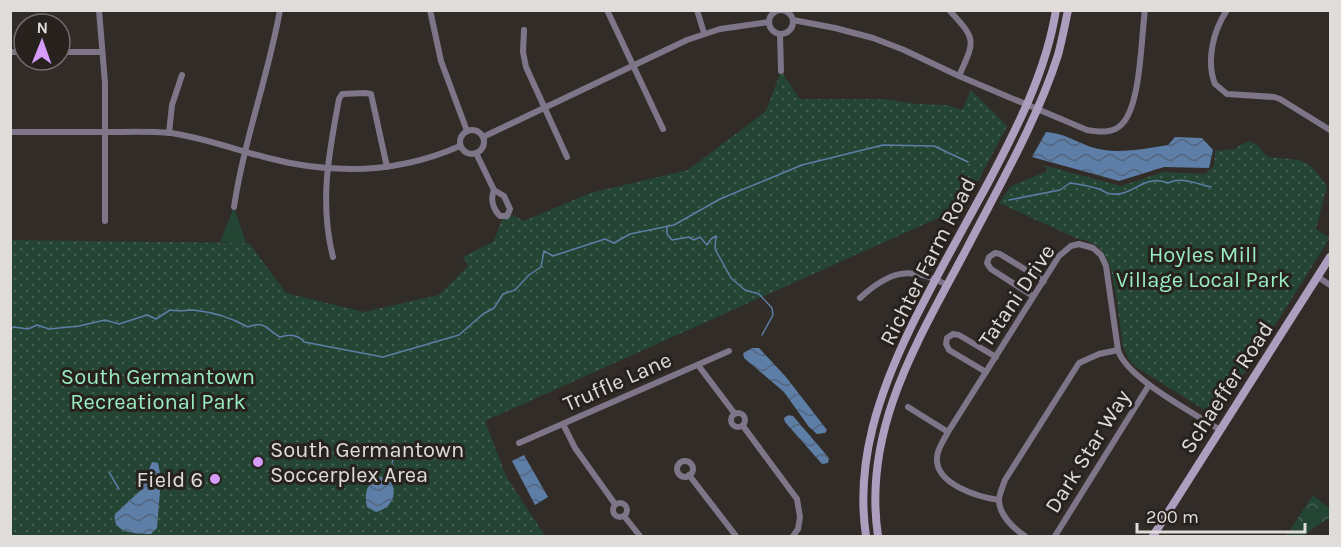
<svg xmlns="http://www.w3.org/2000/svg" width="1341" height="547" font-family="Karla,sans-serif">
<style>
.green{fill:#244434}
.forest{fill:url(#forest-crowns)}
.park{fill:url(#park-dots)}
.water{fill:url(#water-waves)}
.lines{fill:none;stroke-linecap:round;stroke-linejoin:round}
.stream{stroke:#5d7ea6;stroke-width:1.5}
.street{stroke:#7e7589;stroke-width:6}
.secondary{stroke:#ad9dbe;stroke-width:8}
.poi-dot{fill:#d59cfb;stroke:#28221f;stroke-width:2}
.labels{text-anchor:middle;stroke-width:6;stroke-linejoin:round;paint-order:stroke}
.park-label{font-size:22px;fill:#98ecc0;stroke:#28221f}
.street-label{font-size:22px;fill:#e0dcda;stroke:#28221f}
.poi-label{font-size:22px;fill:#e0dcda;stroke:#28221f;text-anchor:start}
</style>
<defs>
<pattern id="forest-crowns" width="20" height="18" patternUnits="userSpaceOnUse" patternTransform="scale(1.5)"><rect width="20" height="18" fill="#244434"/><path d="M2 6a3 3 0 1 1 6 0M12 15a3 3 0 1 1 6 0" fill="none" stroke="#445e51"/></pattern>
<pattern id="park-dots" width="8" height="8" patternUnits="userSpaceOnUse" patternTransform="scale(1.5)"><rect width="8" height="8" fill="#244434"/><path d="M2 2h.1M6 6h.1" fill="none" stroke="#445e51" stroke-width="1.8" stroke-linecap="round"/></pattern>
<pattern id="water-waves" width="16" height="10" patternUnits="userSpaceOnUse" patternTransform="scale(1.5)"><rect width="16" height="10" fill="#5d7ea6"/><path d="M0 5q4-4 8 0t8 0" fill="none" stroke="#53667e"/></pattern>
</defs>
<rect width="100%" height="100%" fill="#312c28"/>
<!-- green -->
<path class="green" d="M234,207L246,243L220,242Z"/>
<!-- forest -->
<path class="forest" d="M1313,495L1330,509V517L1303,536H1286Z"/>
<!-- park -->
<g class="park">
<path d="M781,71L800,99H882L918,104L947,105L962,110L971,90L1007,126L965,206L485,421L506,476L545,536H11V240L249,243L286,293L364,312L439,295L468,266L463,257L494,241L503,217L509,213L524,221L590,193L688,170L766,111Z"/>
<path d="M1249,141L1256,144L1268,157C1301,160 1307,156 1327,186L1316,229L1330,238L1220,412L1211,414L1136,367L1128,358L1123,347C1120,327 1115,270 1105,255C1099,245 1089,240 1078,239L999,203L1011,186L1048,171L1043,165L1121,186L1163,172L1205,174L1214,166L1215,151L1233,149Z"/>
</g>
<!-- water -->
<g class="water">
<path d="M1046,132C1063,133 1075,141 1091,147C1115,155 1143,149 1168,145L1175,137L1202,138L1213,150L1209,168L1164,167L1119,181L1032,157Z"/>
<path d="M752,348H759L786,377L827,430L825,433L817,434L809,427L784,392L744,358L743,353Z"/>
<path d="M788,415L793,416L829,458L828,463L822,464L785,422L784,418Z"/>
<path d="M524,455L548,497L535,505L512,461Z"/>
<path d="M152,462L158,463L161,479L157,528L151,534C138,534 111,534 115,514L141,490Z"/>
<path d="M380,477L391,482C398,495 391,508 376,512L367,507C364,494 366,483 380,477Z"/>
</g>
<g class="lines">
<!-- stream -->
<g class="stream">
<path d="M1009,200L1060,190L1070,183C1080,184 1089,186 1099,189C1103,191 1108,194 1112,194C1134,196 1143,174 1168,183C1181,176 1197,184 1211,187"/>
<path d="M667,226V234L672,240L689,237L694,240L700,237L707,245L711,239L716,236L715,249L731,278L745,290L759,294L772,308L773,315L762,335"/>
<path d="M10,329L14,327L28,329L37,325L49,329L79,326L105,320L119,324L147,315L156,319L170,310C179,312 185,310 193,310C212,312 232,318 248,327C265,320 267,330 280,337C289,334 298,334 304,342L383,357L459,335L483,314L494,308L503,294L515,290L529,275L541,267L544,251L553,256L605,239L614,243L630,234L674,225L720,199L802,165L883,145L934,146L968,162"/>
<path d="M392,463L395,453"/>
<path d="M109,472L119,489"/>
</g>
<!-- street -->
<g class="street">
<path d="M99,10L105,83V221"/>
<path d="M430,10L441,61L467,131"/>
<path d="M607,10L663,129"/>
<path d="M697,10L704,33"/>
<path d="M949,10C977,40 975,40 959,76"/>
<path d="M1227,10C1213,31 1206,61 1215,84L1227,94L1274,97L1280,99L1330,130"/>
<circle cx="781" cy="22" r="12"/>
<path d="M793,20L835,28L873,38L904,50L959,76L1087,130C1099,132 1113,134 1122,124C1141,105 1141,38 1145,10"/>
<path d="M524,30L523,52L526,67L567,157"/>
<path d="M780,34L781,71"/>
<path d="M10,52H24"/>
<path d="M60,52H101"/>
<circle cx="472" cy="142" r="12"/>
<path d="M11,132C43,132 75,132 107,132C128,132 150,131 171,133C205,138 236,150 268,158C333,175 399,173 460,146"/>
<path d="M169,133L172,105L182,75"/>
<path d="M483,137L687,40L720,29L769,22"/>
<path d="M476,153L494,190C490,199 493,209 500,216H507L510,209L504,196L494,190"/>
<path d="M234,207C244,140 268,77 280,10"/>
<path d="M333,257C319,202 329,153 339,99L342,94L365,93L371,94L387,167"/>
<path d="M1318,277L1330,285"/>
<path d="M1033,296L991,269L987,263L989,257L995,253L1000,254L1044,281"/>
<path d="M860,298C889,271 911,265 947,285"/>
<path d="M698,365L735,414"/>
<path d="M986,372L949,350L946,344L947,338L953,334L959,335L996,357"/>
<path d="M908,407L948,432"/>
<circle cx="738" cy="420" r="7"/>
<path d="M563,424L575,448L615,504"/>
<path d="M743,426L797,499L800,517L798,529L793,536"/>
<path d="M519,443L729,351"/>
<circle cx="685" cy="469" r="8"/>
<path d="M689,475L736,536"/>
<path d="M999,500C978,497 935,484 937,458C937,449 944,440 948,432L1059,256L1071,246L1079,244L1093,248L1101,255L1106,266L1118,350C1126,378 1194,413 1220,430"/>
<circle cx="620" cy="510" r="7"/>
<path d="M624,516L640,536"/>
<path d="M1025,536C1014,529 999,515 999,500C999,494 1003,486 1005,480L1079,363L1099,354L1118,350"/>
<path d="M1055,536L1149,385"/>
</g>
<!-- secondary -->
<g class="secondary">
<path d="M866,536C855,462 879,393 911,327C935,278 962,231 988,183C1017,128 1046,72 1056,10"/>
<path d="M878,536C862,428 919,339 967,248C999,186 1037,121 1058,55C1062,40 1065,25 1068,10"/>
<path d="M1153,536L1330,257"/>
</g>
</g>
<!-- markers -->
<g class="poi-dot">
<circle cx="258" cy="462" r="6"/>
<circle cx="215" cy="479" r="6"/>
</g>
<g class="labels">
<!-- park labels -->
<g class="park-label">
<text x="1203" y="262">Hoyles Mill<tspan x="1203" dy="25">Village Local Park</tspan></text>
<text x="158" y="384">South Germantown<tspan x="158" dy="25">Recreational Park</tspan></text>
</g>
<!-- street labels -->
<g class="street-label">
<text transform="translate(927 261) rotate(-63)" y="8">Richter Farm Road</text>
<text transform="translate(1016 295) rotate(-56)" y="8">Tatani Drive</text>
<text transform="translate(617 381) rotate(-24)" y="8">Truffle Lane</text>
<text transform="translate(1226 387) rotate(-57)" y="8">Schaeffer Road</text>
<text transform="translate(1087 451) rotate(-58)" y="8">Dark Star Way</text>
</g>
<!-- poi labels -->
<g class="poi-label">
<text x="270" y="457">South Germantown<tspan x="270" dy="25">Soccerplex Area</tspan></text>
<text x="203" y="487" text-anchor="end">Field 6</text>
</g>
</g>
<!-- border -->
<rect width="1341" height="547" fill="none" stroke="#e0dcda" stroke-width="24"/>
<!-- north arrow -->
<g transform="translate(42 42) rotate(1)"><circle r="28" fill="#28221f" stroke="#726c6a" stroke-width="1.5"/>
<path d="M0-4.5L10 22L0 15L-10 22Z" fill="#d59cfb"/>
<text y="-9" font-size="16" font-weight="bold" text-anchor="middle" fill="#e0dcda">N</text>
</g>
<!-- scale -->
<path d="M1137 523v9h168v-9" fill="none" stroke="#e0dcda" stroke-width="3"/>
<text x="1146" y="523" font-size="18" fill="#e0dcda" stroke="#28221f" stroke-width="4.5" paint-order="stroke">200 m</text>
</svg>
